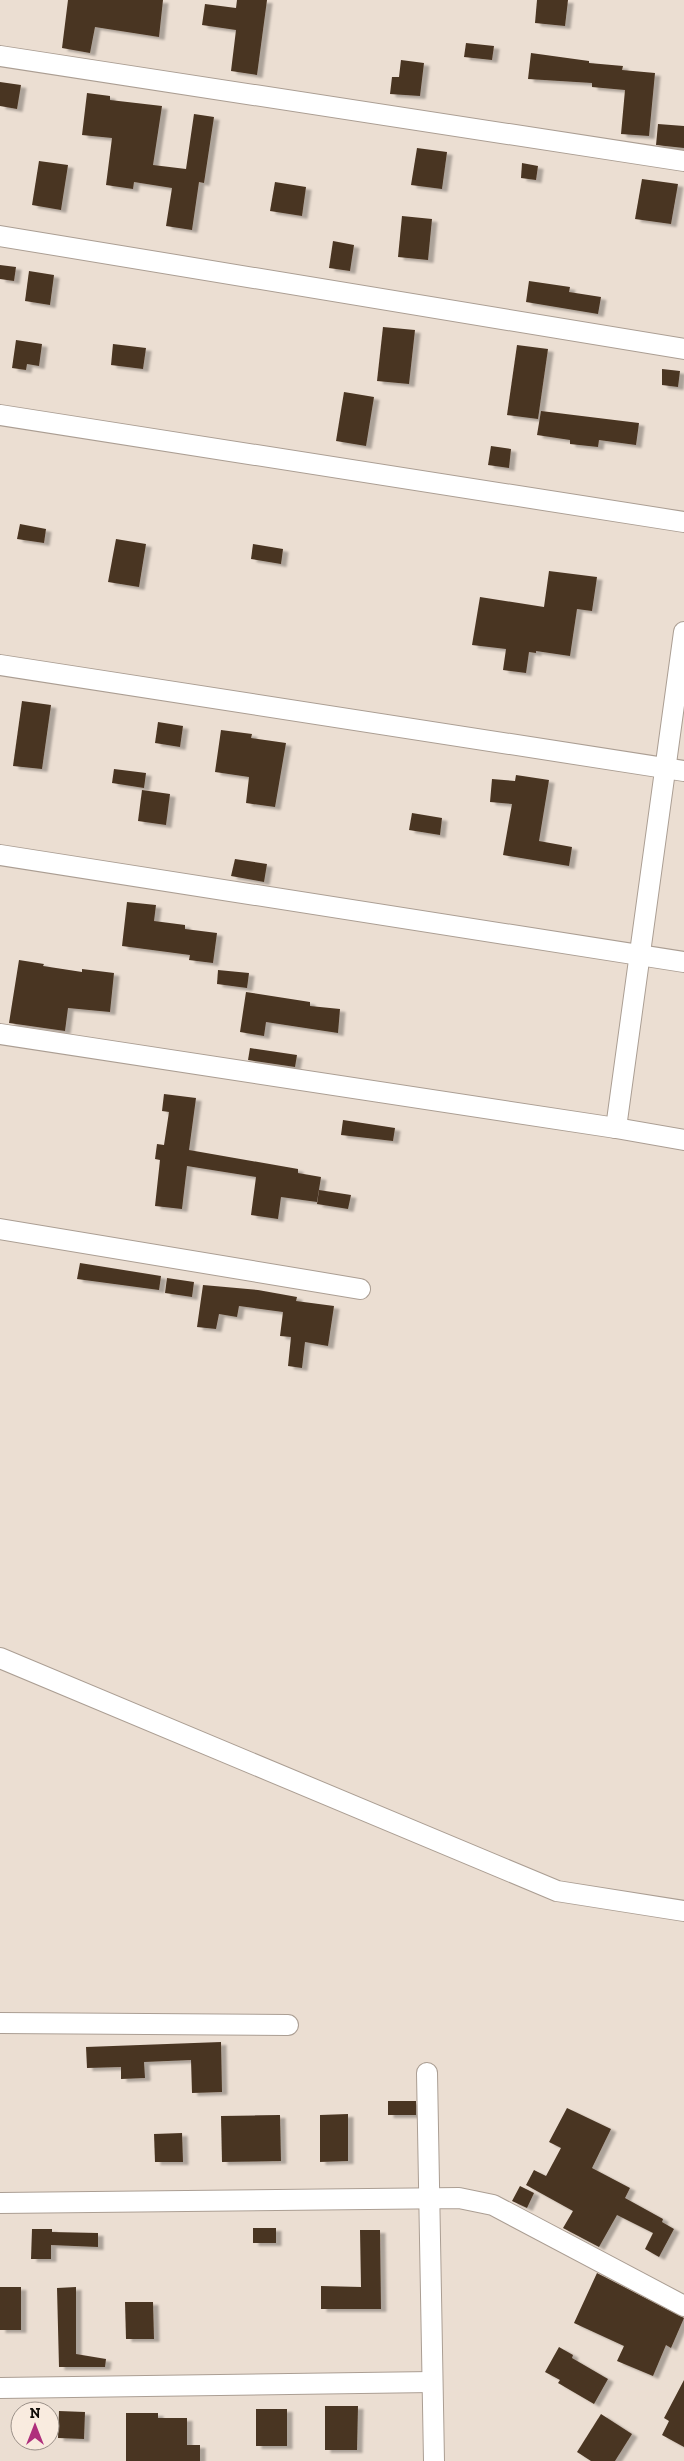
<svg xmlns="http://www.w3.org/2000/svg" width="684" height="2461" font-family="'Zilla Slab',serif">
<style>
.building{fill:#4a3522;filter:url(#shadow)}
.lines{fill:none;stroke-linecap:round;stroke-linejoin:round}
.street-casing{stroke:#ab9e93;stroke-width:22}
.street{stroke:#fff;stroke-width:20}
</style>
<defs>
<filter id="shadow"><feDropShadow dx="5.5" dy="3" stdDeviation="1" flood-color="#0004"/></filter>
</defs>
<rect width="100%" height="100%" fill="#ebded2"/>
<!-- building -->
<g class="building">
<path d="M68,0H163L159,37L95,27L90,53L62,48Z"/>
<path d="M237,0H267L257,75L231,71L236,30L202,25L205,4L236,8Z"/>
<path d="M537,0H568L565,26L535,23Z"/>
<path d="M466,43L494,46L492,60L464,57Z"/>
<path d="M531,53L589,61V63L623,66L622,70L655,73L649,136L621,134L625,90L592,87V83L528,79Z"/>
<path d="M401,60L424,63L420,96L390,94L392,77H399Z"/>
<path d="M0,82L21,85L17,109L0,106Z"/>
<path d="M87,93L110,96V100L162,106L153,165L186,169L194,114L214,117L204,183L199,182L192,230L166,226L172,188L134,182L133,189L106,185L112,138L82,135Z"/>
<path d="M658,124L684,126V148L656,145Z"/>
<path d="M417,148L447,152L442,189L411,185Z"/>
<path d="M39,161L68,165L61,210L32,205Z"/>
<path d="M522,163L538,166L536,180L521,178Z"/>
<path d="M642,179L678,184L671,224L635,219Z"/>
<path d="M275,182L306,187L302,216L270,211Z"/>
<path d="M402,216L432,219L428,260L398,257Z"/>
<path d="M333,241L354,245L350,271L329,268Z"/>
<path d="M0,265L16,267L14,281L0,279Z"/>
<path d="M29,271L54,275L50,305L25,301Z"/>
<path d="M529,281L570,287L569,292L601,297L598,314L526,302Z"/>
<path d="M383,327L415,330L409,384L377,381Z"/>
<path d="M16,340L42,344L39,366L27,364L26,370L12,368Z"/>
<path d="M113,344L146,348L143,369L111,365Z"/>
<path d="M517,345L548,349L538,419L507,415Z"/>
<path d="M662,369L680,371L678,387L662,385Z"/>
<path d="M344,392L374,397L366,446L336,441Z"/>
<path d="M541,411L639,423L636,445L599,440L598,447L570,444V440L537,435Z"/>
<path d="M491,446L511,449L509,468L488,465Z"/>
<path d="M20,524L46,529L44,543L17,539Z"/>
<path d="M116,539L146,544L139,587L108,582Z"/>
<path d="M253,544L283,549L281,564L251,559Z"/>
<path d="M549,571L597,577L592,611L577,609L570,656L536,651V653L529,652L526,673L503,670L506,649L472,645L480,597L544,607Z"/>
<path d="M22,701L51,705L42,769L13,766Z"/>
<path d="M158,722L183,726L180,747L155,743Z"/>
<path d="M221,730L252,734L251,738L286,743L275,807L246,803L249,777L215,772Z"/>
<path d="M114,769L146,773L144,788L112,783Z"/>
<path d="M516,775L549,780L539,841L572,847L569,866L503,855L512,804L490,802L492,779L515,781Z"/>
<path d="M142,790L170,794L166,825L138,821Z"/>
<path d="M412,813L442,818L440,835L409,830Z"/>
<path d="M235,859L267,864L264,882L231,876Z"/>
<path d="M127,902L156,905L154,921L185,925V929L217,933L213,963L189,960L190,955L122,946Z"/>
<path d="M19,960L44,964L43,966L82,972V969L114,973L110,1012L68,1008L65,1031L9,1023Z"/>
<path d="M218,970L249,973L247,988L217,984Z"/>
<path d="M246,992L310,1002V1006L340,1009L338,1033L266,1022L264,1036L240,1032Z"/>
<path d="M250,1048L297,1055L295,1067L248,1060Z"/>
<path d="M164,1094L196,1098L189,1150L298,1169V1173L321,1177L317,1202L281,1197L278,1219L251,1215L256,1177L187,1166L182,1209L155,1206L160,1160L155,1159L157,1144L164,1145L169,1112L162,1111Z"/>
<path d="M343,1120L395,1128L393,1141L341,1135Z"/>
<path d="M319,1190L351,1195L348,1209L317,1204Z"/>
<path d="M80,1263L161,1276L159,1290L77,1279Z"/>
<path d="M167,1278L194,1282L192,1297L165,1293Z"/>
<path d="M203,1285L258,1290L297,1297L296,1301L334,1306L328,1346L305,1342L302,1368L288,1366L291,1337L280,1336L283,1312L239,1306L237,1317L219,1314L216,1329L197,1327Z"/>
<path d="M221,2042L222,2092L192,2093L191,2060L144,2062L145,2078L121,2079V2067L87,2068L86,2047Z"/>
<rect x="388" y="2101" width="28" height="14"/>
<path d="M567,2108L611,2129L592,2168L630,2188L625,2198L663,2219L662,2222L674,2229L659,2257L645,2249L653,2233L617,2215L599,2247L563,2228L573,2211L526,2185L534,2170L546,2176L561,2148L549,2142Z"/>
<path d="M348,2114V2161L320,2162V2115Z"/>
<path d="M280,2115L281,2161L222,2162L221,2116Z"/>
<path d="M182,2133L183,2162H155L154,2134Z"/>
<path d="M520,2186L534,2193L527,2208L512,2201Z"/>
<rect x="253" y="2228" width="23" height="15"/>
<path d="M32,2229H52V2232L98,2233V2247L51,2245V2259H31Z"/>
<path d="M360,2230H380L381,2309H321V2286L361,2287Z"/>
<path d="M597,2273L684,2318L671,2348L666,2345L653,2376L617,2361L624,2346L574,2323Z"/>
<rect x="0" y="2287" width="21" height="43"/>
<path d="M76,2287V2354L106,2359L105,2367H59L57,2288Z"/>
<path d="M125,2302H153L154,2339H126Z"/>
<path d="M559,2347L573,2355L572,2358L608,2379L594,2404L558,2383L560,2380L545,2372Z"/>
<path d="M684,2380V2447L662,2435L669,2421L664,2418Z"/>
<path d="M325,2406H358L357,2450H325Z"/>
<rect x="256" y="2409" width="31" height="37"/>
<path d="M59,2411L85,2412L84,2439L58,2438Z"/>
<path d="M126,2413H158V2418H187V2445H200V2461H126Z"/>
<path d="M601,2414L632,2434L615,2461H591L577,2452Z"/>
</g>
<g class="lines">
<!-- street casing -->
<g class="street-casing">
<g id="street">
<path d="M0,56L684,161"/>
<path d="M0,236L684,349"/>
<path d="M0,415L684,522"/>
<path d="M0,665L684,771"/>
<path d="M0,855L684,962"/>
<path d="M0,1034L616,1128L684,1140"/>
<path d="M616,1128L684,632"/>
<path d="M0,1229L360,1289"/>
<path d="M0,1658L557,1891L684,1911"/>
<path d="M0,2023L288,2025"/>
<path d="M427,2073L434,2461"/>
<path d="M0,2203L459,2198L493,2205L684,2306"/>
<path d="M0,2388L432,2382"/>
</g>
</g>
<!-- street -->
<use href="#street" class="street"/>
</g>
<!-- north arrow -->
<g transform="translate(35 2426)"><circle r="24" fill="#f9ebdf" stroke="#9b9189"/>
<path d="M0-4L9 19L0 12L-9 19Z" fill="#af2f7c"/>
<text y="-8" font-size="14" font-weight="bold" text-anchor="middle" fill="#0f0b07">N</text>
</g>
</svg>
